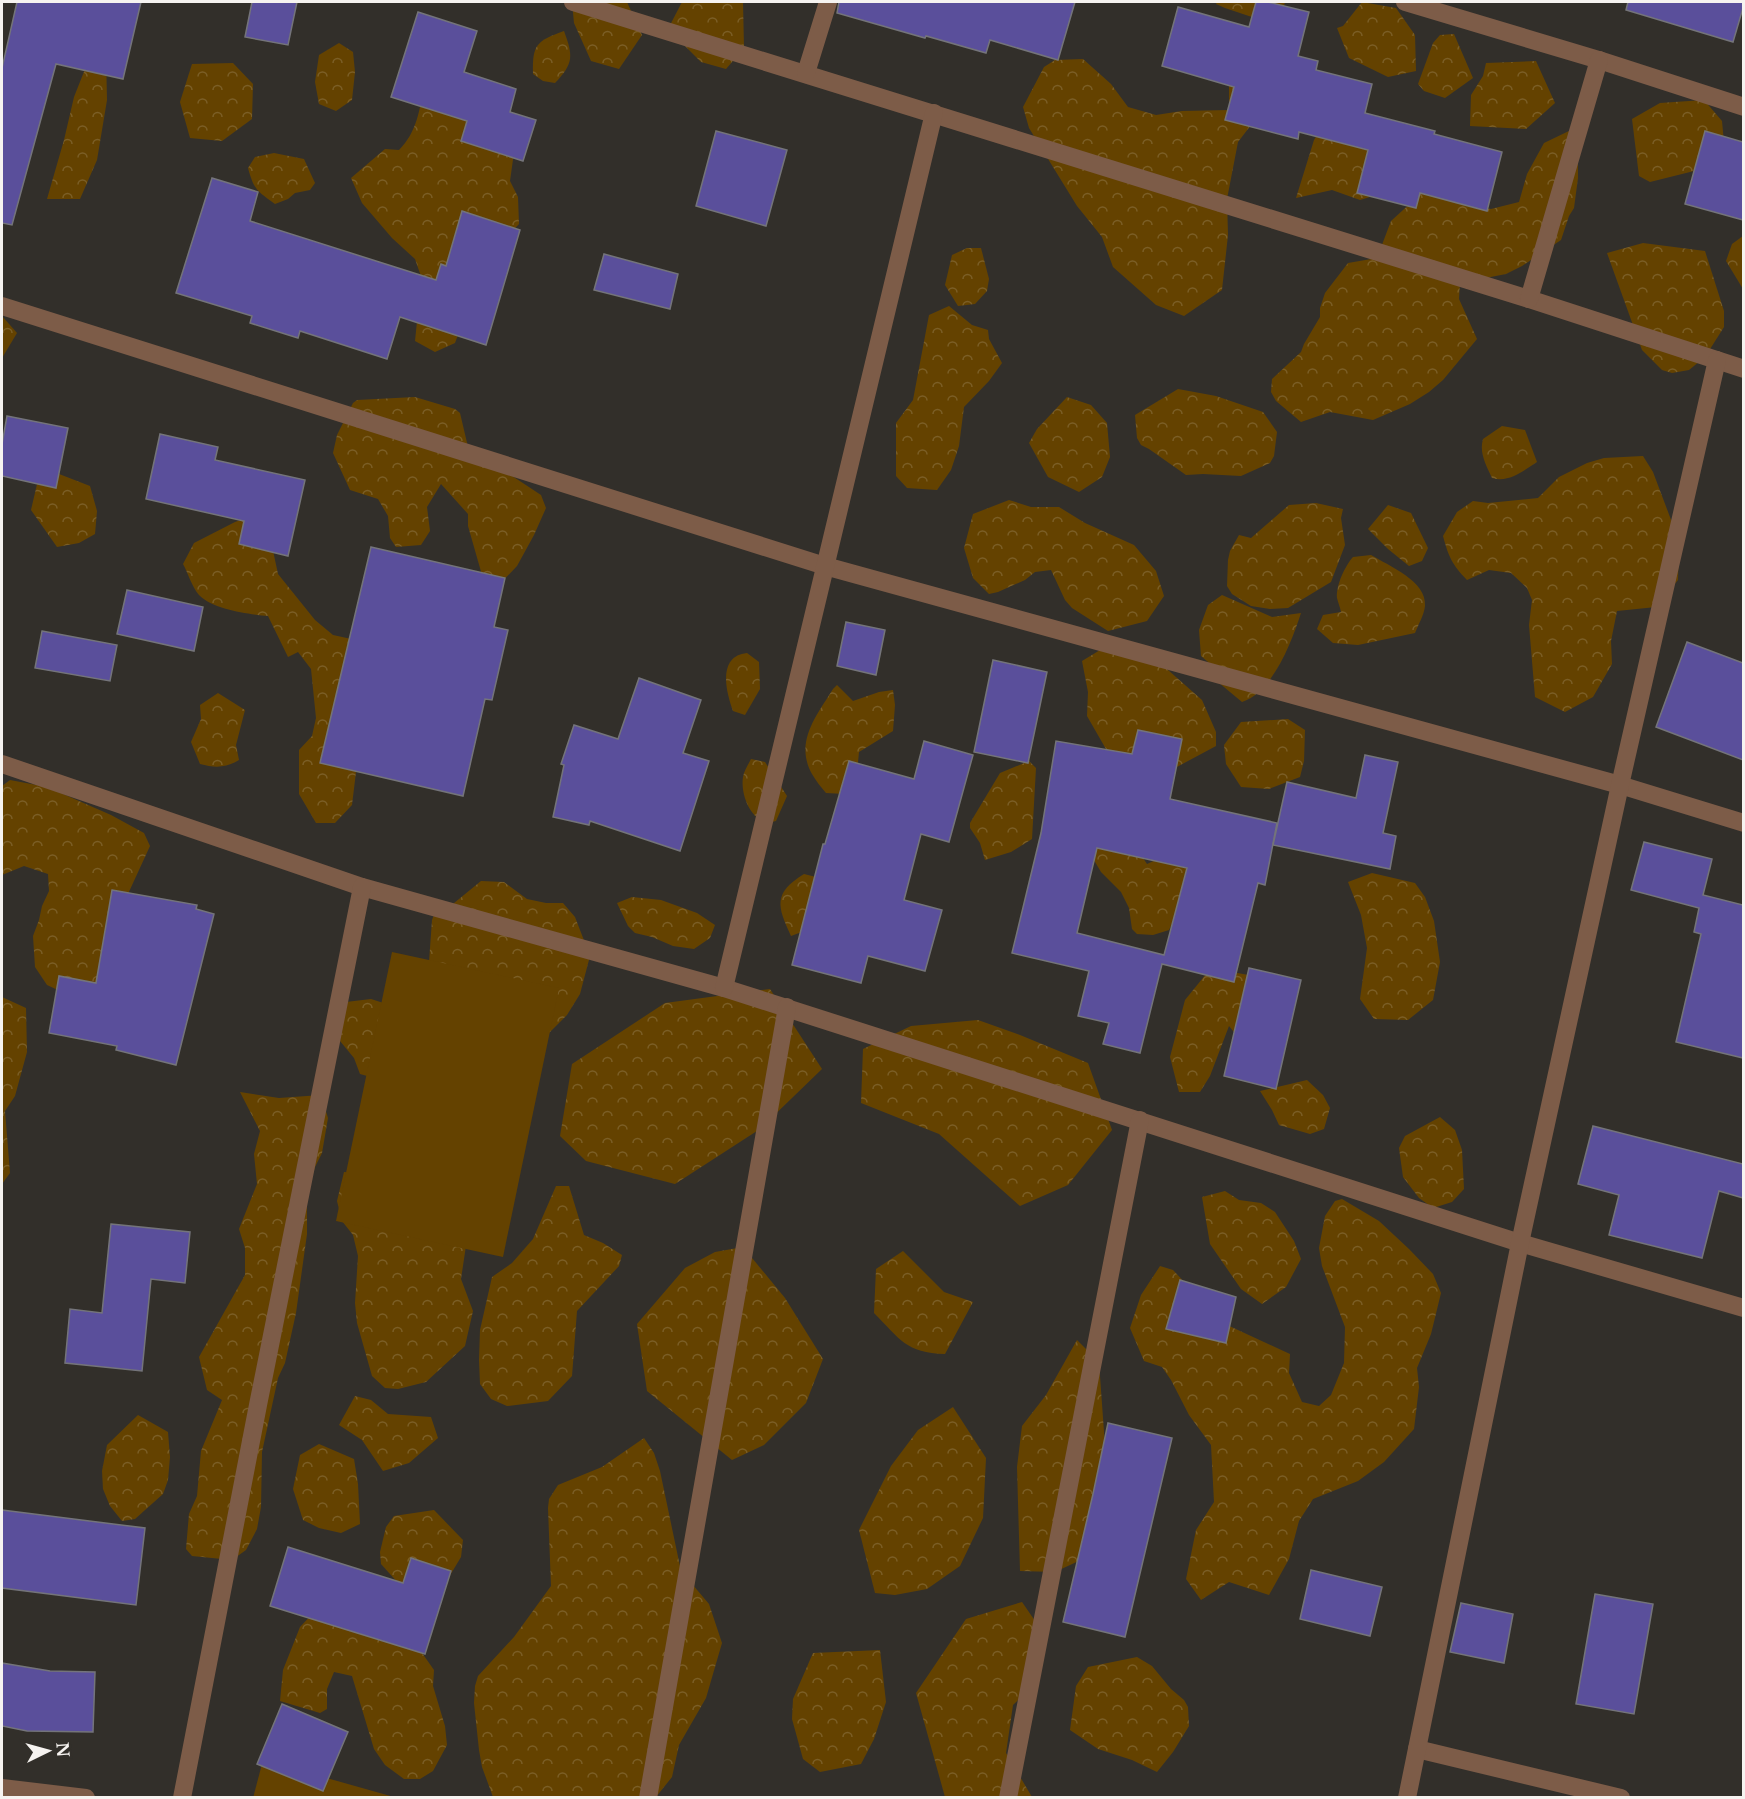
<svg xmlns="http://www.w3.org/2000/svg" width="1745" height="1799" font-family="'Libre Baskerville',serif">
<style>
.forest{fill:url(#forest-crowns)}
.garden{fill:#644200}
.building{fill:#5a4f9b;stroke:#74747a;stroke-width:1.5;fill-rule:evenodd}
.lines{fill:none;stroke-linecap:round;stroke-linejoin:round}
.minor{stroke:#7d5c48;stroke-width:18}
</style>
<defs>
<pattern id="forest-crowns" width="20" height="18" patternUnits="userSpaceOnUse" patternTransform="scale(1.5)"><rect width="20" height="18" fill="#644200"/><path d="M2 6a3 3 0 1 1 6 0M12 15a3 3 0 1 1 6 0" fill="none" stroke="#7b5e26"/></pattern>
</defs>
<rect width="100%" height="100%" fill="#322f2a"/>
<!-- forest -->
<g class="forest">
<path d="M572,2H627L642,35L619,69L591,61L574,23Z"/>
<path d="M682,2H743L744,48L726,69L701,62L668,29Z"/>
<path d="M1217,2H1285L1279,26L1225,8L1216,4Z"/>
<path d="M1362,2L1396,8L1415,35L1416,71L1388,77L1349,58L1337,28L1343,26Z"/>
<path d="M564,31C573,56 574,63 555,83L543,81L533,74C532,44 537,41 564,31Z"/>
<path d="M1454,34L1473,78L1445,98L1424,91L1418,84L1433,43L1440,35Z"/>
<path d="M339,43L353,52L355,72L352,100L336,111L319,104L315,82L319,55Z"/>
<path d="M91,54L106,56L107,100L97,160L80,199H47L64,140L74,97Z"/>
<path d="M1083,59L1111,84L1128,107L1156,115L1182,111L1229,110V75L1261,112L1238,142L1227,199L1228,235L1222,290L1184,316L1156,305L1113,267L1102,237L1077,206L1029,128L1023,107L1044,67L1055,60Z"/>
<path d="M1536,61L1555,103L1526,129L1470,126L1471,95L1483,76L1486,63Z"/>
<path d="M233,63L253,84L252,119L222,141L190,138L180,102L192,64Z"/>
<path d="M424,85L516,138L510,181L518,197L519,224L505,239L487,255L455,343L435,352L415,341L419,302L424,285L415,259L392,238L362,203L351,178L385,149L399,150C417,132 420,109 424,85Z"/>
<path d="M1704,100L1722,121L1724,143L1710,167L1650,182L1639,176L1632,119L1660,103Z"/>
<path d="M1321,128L1378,143L1383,193L1360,200L1332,190L1296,198L1314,140Z"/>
<path d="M1571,130L1578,160V178L1574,208L1569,216L1561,240L1522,266L1506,274L1460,283L1459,299L1477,339L1443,380L1429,392L1410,404L1373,420L1330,412L1301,422L1276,401L1271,392L1272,379L1301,352L1304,344L1320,317V308L1325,293L1348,263L1377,258L1391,221L1426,189L1468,206L1491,209L1519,202L1527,174L1544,143Z"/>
<path d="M274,153L304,159L315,183L310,190L295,193L288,199L275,204C257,191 254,190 248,168L255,157Z"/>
<path d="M1743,236V289L1726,261L1732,244Z"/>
<path d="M1643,243L1705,251L1724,311V327L1705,357L1689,370L1672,373L1662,370L1642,350L1607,253Z"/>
<path d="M967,248H981L989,279L987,291L975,304L958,306L945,285L952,255Z"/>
<path d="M949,306L972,325L988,330L989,339L1002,363L989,381L964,407L959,446L951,470L937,490L907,488L896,476V423L913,400L929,315Z"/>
<path d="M2,316L17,333L2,358Z"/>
<path d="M1178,389L1216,396L1263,412L1277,432L1274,456L1270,463L1241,476L1203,474L1186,475L1149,449L1141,445L1137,438L1135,415Z"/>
<path d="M415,397L455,409L460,413L468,447L541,495L546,508L534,535L517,566L496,588L486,589L468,526V514L441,484L427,507L430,531L421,545L396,547L390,538L388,516L378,499L350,490L333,453L337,435L353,403L357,400Z"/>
<path d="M1067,397L1091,405L1107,423L1110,457L1102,477L1079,492L1048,477L1029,443L1037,429Z"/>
<path d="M1502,426L1525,430L1537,462C1523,471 1509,483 1492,478C1486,465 1479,453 1483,439Z"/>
<path d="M1643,456L1653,472L1679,541L1678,580L1656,607L1617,611L1611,641L1612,664L1593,697L1565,712L1535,697L1529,625L1532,600L1527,588L1511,573L1489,570L1467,580C1452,564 1449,558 1443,536L1457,512L1473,501L1488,503L1538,498L1559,477L1587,463L1604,458Z"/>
<path d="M41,467L90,486L97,511L95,534L79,543L57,547L31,510Z"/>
<path d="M1009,500L1031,507H1059L1085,523L1134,545L1156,571L1164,596L1147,621L1108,631L1072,608L1065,600L1051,570L1035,572L1025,580L998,592L989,594L973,578L964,548L973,514Z"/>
<path d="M1316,503L1343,509L1341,518L1345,545L1331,582L1288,608L1270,609L1251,606L1232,594L1227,586L1228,560L1230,551L1239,535L1251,538L1289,505Z"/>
<path d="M1388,505L1411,513L1428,548L1422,561L1409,566L1388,549L1368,529Z"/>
<path d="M246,518L272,546L278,574L315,620L333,635L374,644L354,755L356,772L352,805L335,823H316L299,794V750L312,736L316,718L311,669L298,652L288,657L268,616C248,614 214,610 199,595C192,587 188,573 183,564L194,543L235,522Z"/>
<path d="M1371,555C1389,566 1427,581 1425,606C1424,615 1418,625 1415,633L1358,645L1333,643L1317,629L1323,615L1341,612C1340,607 1338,602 1337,598C1336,585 1345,566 1353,557Z"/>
<path d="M1222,595L1272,617L1301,613C1292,641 1273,692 1242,702L1218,682L1208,662L1201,656L1199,630L1208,605Z"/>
<path d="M1110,644L1142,647L1202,700L1216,732V746L1160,776L1114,763L1087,716L1088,692L1082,661Z"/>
<path d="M747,653L759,662L760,689L745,715L733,711C726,692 717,656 747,653Z"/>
<path d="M837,685L853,701L879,692L893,690L895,705L893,731L859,752L856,783L845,794L826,793C821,787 816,781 812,774C794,742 817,715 833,689Z"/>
<path d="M218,693L245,710L236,745L239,760C226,768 215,768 200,764L191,742L201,719L200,705Z"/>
<path d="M1288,719L1305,730L1304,761L1300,777L1269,789L1241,787L1226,764L1224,745L1241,722Z"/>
<path d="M751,759L765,762L787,796L776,821C753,828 740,796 743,777C744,771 748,765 751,759Z"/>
<path d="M1029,761L1036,768L1032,839L1011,852L985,860L980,843L970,828V823L1000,773Z"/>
<path d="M10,780L47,787L111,815L144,833L150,846L122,907L126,938L91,991L75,998L47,985L35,967L33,936L39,920L42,906L49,891L48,874L24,866L2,875V786Z"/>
<path d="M1127,834L1147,864L1173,852H1196L1187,890L1169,930L1153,935L1137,934L1132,929L1129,908L1121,892L1101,872L1085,845Z"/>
<path d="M1372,873L1415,883L1425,897L1434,921L1440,962L1433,1000L1408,1020L1374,1019L1360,999L1367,948L1361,915L1348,882Z"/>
<path d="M804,874L820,878L807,930L791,936C777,906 773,893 804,874Z"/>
<path d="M481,881L504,882L527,899L546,903H563L575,917L590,956L580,994L567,1015L540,1042L429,962L432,920L435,912L448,908Z"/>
<path d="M632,897L661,900L697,913L715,925L710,938L694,949L673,946L652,937L635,933L628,926L617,903Z"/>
<path d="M1211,968L1259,977L1238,1037L1229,1026L1210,1076L1200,1092H1179L1170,1057L1185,1000Z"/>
<path d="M770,989L822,1069L760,1129L675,1184L586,1161L560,1136L572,1064L665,1003Z"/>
<path d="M2,997L26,1008L27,1052L15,1096L5,1111L10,1173L2,1184Z"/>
<path d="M371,999L402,1009L389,1082L360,1074L354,1058L340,1041L346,1002Z"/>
<path d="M978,1020L1020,1035L1088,1063L1112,1130L1068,1185L1020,1206L939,1134L861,1103L863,1049L911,1026Z"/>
<path d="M1307,1080L1323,1095L1330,1108L1324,1129L1310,1134L1279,1125L1272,1110L1260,1091Z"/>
<path d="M240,1092L279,1098L321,1095L328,1118L322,1153L315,1167L307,1193V1234L296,1313L285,1363L278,1378L262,1452L261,1507L257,1529L246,1550L232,1560L192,1556L186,1549L189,1514L197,1496L201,1451L222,1400L207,1390L199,1357L245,1275V1248L239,1229L257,1184L254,1154L260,1131Z"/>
<path d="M1440,1117L1455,1130L1462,1150L1464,1189L1452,1202L1433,1208L1419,1198L1403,1177L1399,1148L1405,1136Z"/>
<path d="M344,1172L386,1176L470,1219L461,1279L473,1311L465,1346L426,1382L398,1389L385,1388L372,1376L357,1323L355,1303L358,1256L353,1235L342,1221L337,1201Z"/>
<path d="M556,1186H569L584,1235L603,1243L622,1255L619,1266L577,1311L572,1376L548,1401L507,1406L491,1399L480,1384L479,1360L480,1330L492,1277L512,1263L533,1239Z"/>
<path d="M1225,1191L1239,1200L1261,1203L1275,1212L1294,1241L1301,1259L1286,1287L1262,1304L1241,1289L1210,1244L1202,1197Z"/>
<path d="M1342,1199L1379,1221L1409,1249L1433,1274L1441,1293L1431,1334L1417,1368L1419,1387L1414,1429L1384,1462L1358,1481L1313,1499L1299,1521L1289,1559L1269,1595L1229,1582L1201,1600L1186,1579L1196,1530L1214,1502L1211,1445L1189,1415L1171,1380L1162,1367L1144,1361L1130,1328L1141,1295L1160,1266L1173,1270L1188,1286L1212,1318L1290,1354L1289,1373L1302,1402L1319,1406L1331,1395L1344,1363L1345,1327L1322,1266L1319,1248L1325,1216L1335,1201Z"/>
<path d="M743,1247L785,1298L823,1359L806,1403L764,1445L732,1460L647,1391L637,1324L685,1268L715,1252Z"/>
<path d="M903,1251L944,1292L973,1302L945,1354C906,1353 900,1339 874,1313L876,1269Z"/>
<path d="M1077,1340L1099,1362L1105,1446L1100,1551L1055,1572L1020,1571L1017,1467L1022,1426L1046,1395Z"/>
<path d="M355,1396L371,1400L388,1414L431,1417L438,1438L409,1463L383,1471L362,1440L339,1425Z"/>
<path d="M953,1407L986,1458L983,1518L960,1566L927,1589L895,1595L875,1593L859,1530L891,1466L918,1430Z"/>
<path d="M138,1415L168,1432L170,1457L168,1480L163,1494L135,1519L122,1521L110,1506L103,1489L102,1471L107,1445Z"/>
<path d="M644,1438L654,1453L660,1471L681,1571L709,1604L722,1643L706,1698L679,1745L672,1777L656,1797H493L482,1767L479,1750L474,1703L475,1686L478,1676L514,1637L551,1586L548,1508L549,1499L558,1485L602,1467Z"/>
<path d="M319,1444L354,1459L358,1484L360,1524L341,1533L319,1528L303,1520L293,1489L300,1455Z"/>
<path d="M434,1510L463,1540L461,1557L446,1582L408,1594L381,1564L380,1552L386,1527L394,1516Z"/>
<path d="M1022,1602L1042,1631L1038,1681L1013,1705L1006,1753L1032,1797H945L916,1693L966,1619Z"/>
<path d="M318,1608L415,1643L434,1670L433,1686L445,1726L447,1745L433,1771L420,1779H404L385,1765L374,1749L352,1676L334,1672L327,1689V1709L320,1713L280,1701L283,1670L300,1627Z"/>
<path d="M880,1650L886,1702L874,1739L861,1764L820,1772L803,1759L792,1719L793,1699L813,1653Z"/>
<path d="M1137,1657L1152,1666L1171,1689L1184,1700L1188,1707L1189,1726L1173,1752L1157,1772L1132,1760L1098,1749L1070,1730L1076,1686L1088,1667Z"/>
</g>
<!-- garden -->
<g class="garden">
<path d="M392,952L559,988L503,1257L336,1221Z"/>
<path d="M263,1760L394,1797L253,1798Z"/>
</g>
<!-- building -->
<g class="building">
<path d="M17,2H141L123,79L56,64L12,225L2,223V68Z"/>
<path d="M252,2H297L288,45L245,37Z"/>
<path d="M839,2H1075L1058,60L990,40L986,53L926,36L925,38L837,13Z"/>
<path d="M1256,2H1268L1309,12L1298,56L1318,61L1316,70L1372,84L1365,113L1435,131L1434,134L1502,152L1487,211L1420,193L1416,208L1357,193L1368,150L1299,132L1298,139L1225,120L1234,87L1162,66L1178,7L1249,27Z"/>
<path d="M1628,2H1743V8L1733,42L1626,10Z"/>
<path d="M418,12L477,31L464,72L516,89L510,112L536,120L523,161L461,141L467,121L391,97Z"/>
<path d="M716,131L787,150L766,226L696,206Z"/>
<path d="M1705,131L1743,142V220L1685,204Z"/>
<path d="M212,178L258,192L250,221L436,280L441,264L446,266L462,211L520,230L486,345L400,317L387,359L300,331L298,338L250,323L252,316L176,293Z"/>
<path d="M604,254L678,274L670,309L594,290Z"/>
<path d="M7,416L68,428L56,488L2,476V444Z"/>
<path d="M160,434L218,447L215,460L305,480L288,556L239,544L244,521L146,499Z"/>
<path d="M371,547L505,578L494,627L508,630L492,700L485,699L463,796L320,763Z"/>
<path d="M127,590L203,607L194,651L117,634Z"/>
<path d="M846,622L885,630L876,675L837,666Z"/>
<path d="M42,631L117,645L110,681L35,668Z"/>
<path d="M1687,642L1743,663V760L1656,727Z"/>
<path d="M993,660L1047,672L1028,763L974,752Z"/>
<path d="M639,678L701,700L683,753L709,761L680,851L590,821L589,825L553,817L564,765L561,764L574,725L618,739Z"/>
<path d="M1138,730L1182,739L1170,799L1277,823L1265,885L1258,883L1234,982L1162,964L1140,1053L1103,1044L1109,1023L1078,1016L1089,971L1012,953L1041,833L1056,741L1132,754ZM1097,848L1187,868L1164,955L1077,933Z"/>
<path d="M924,741L973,755L949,842L921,834L904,900L942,910L925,971L868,956L861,983L792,965L823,844H825L849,761L914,779Z"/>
<path d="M1365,755L1398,762L1383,833L1396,836L1390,869L1273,845L1287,782L1356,798Z"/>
<path d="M1644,842L1712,859L1703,895L1743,905V1058L1676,1042L1701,934L1694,932L1699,908L1631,890Z"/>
<path d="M112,890L197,905L196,909L214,914L176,1065L116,1050L117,1046L49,1033L59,976L96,983Z"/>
<path d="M1249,968L1301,980L1276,1089L1224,1076Z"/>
<path d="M1593,1126L1743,1164V1198L1719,1191L1702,1258L1609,1235L1619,1195L1578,1184Z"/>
<path d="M111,1224L190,1232L185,1283L151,1279L142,1371L65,1363L70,1309L102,1313Z"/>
<path d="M1180,1280L1236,1297L1226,1343L1166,1329Z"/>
<path d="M1108,1423L1172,1438L1125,1637L1063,1622L1093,1494Z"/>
<path d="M2,1510L145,1528L136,1605L2,1588Z"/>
<path d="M288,1547L403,1583L411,1558L451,1571L425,1654L270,1606Z"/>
<path d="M1311,1570L1382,1587L1370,1636L1300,1619Z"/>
<path d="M1595,1594L1653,1604L1634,1714L1576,1704Z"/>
<path d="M1461,1603L1513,1614L1504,1663L1450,1652Z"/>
<path d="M2,1663L50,1671L95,1672L93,1732L27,1731L2,1726Z"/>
<path d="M282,1704L348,1732L323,1791L257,1764Z"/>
</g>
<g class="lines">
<!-- minor -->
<g class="minor">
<path d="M573,2L1529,299L1744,369"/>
<path d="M1405,2L1599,60L1744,107"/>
<path d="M806,73L828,2"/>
<path d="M1529,299L1599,60"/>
<path d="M2,306L825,566L1620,785L1744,823"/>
<path d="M2,764L362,887L724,988L1520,1243L1744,1308"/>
<path d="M724,988L934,113"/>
<path d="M1417,1749L1621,1798"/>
<path d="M2,1788L86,1798"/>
<path d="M182,1798L258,1405L362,887"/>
<path d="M648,1798L787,1007"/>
<path d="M1008,1798L1140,1120"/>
<path d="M1407,1798L1520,1243L1620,785L1717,360"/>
</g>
</g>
<!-- border -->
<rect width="1745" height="1799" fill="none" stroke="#f6f3f0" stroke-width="6"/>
<!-- north arrow -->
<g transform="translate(48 1751) rotate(85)" stroke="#322f2a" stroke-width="4.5" paint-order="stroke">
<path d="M0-4.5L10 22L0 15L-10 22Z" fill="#f6f3f0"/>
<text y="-9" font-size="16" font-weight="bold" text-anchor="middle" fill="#f6f3f0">N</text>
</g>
</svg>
